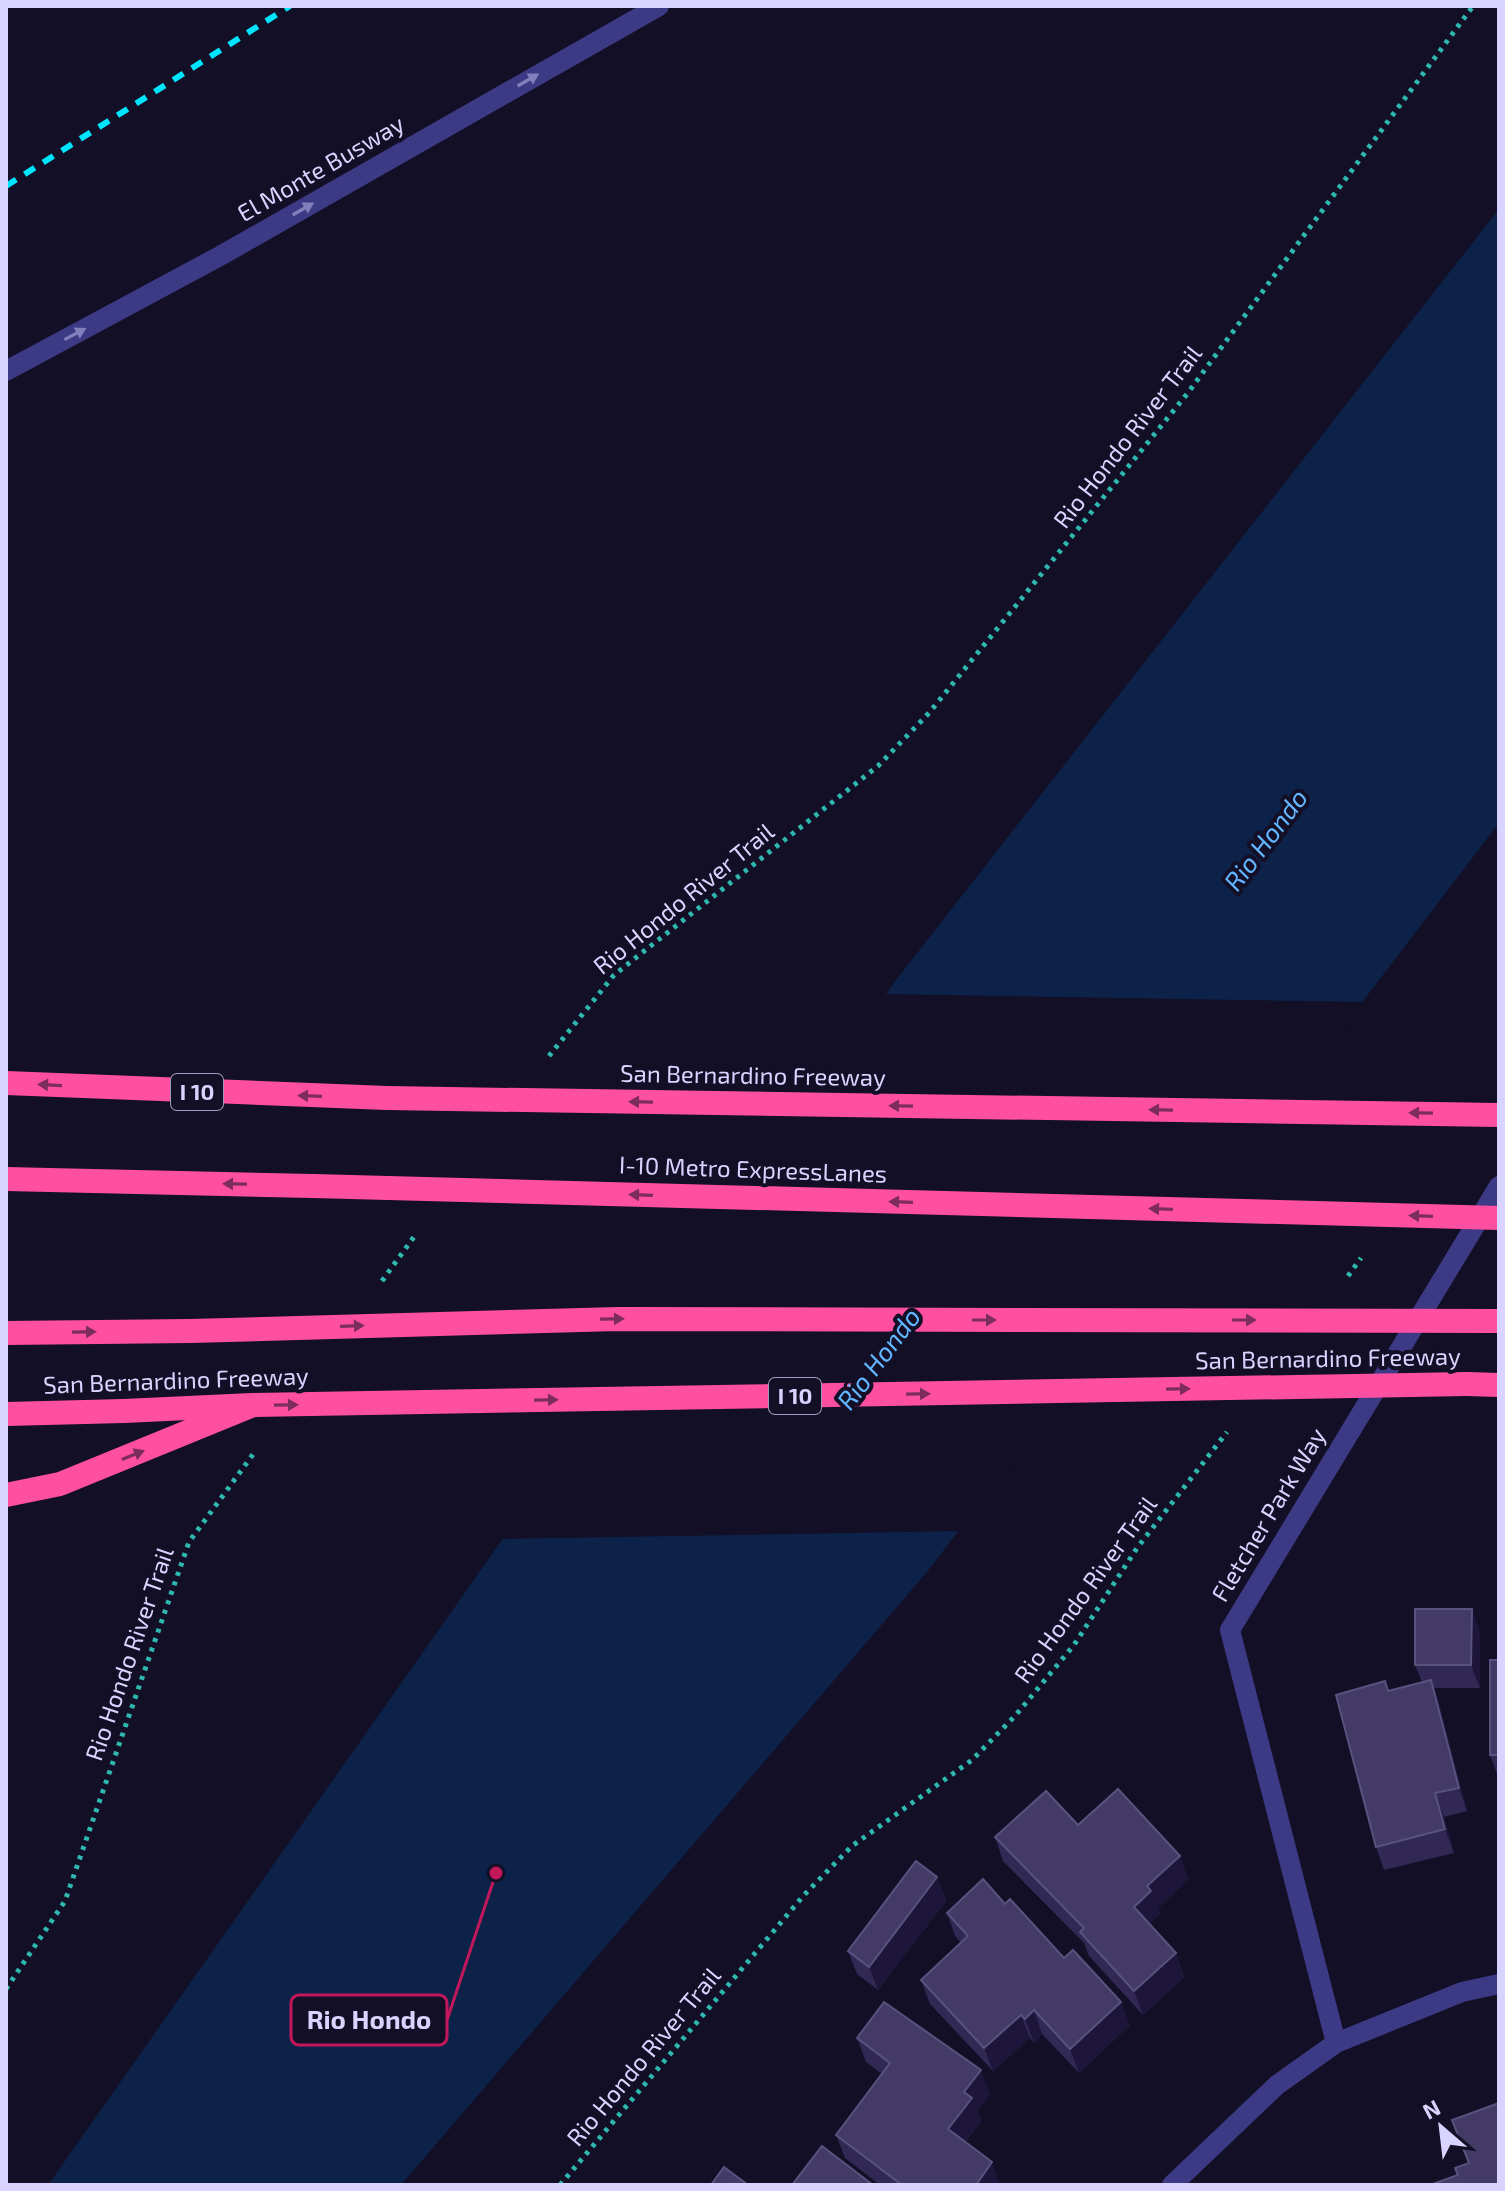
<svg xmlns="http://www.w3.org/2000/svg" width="1505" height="2191" font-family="'Exo 2',sans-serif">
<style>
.water{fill:#0c2248}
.pier{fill:#130f26}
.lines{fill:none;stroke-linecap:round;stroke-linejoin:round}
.path{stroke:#2fb8b0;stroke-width:5;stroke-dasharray:4 6;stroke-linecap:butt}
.minor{stroke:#3d3a85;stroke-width:20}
.highway{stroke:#ff4fa3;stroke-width:24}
.rail{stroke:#00e5ff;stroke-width:6;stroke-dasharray:12 10;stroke-linecap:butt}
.highway-bridge{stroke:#ff4fa3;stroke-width:24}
.wall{fill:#312854}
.shaded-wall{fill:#1d163a}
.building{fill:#433a66;stroke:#5a527e;stroke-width:2}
.oneway{fill:#837fbc}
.oneway2{fill:#7d2c5e}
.labels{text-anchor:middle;stroke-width:8;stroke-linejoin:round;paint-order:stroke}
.shield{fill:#130f26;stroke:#9e99be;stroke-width:2}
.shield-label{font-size:22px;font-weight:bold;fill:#d9d4ff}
.street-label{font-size:24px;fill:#d9d4ff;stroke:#130f26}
.water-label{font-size:26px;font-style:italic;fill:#62b6ff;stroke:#130f26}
.leader{fill:none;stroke:#c2185b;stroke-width:3}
.callout-dot{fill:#c2185b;stroke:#130f26;stroke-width:3}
.callout{fill:#130f26;stroke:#c2185b;stroke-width:3}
.callout-label{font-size:26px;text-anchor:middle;font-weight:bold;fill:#d9d4ff}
</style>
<rect width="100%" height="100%" fill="#130f26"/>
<!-- water -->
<path class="water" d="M1499,209V823L927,1572L401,2185H48L896,980Z"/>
<!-- pier -->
<path class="pier" d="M881,994L1367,1002L963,1531L498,1539Z"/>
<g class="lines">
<!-- path -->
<g class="path">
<path d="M549,1056L614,975L878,766L929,713L1187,394L1473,6"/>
<path d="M1348,1276L1361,1258"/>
<path d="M382,1281L416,1234"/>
<path d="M6,1989L65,1901L189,1542L254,1453"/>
<path d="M560,2185L804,1895L852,1846L972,1760L1015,1716L1074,1645L1137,1548L1227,1432"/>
</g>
<!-- minor -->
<g class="minor">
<path d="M6,371L220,256L659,6"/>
<path d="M1336,2043L1230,1630L1499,1186"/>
<path d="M1172,2185L1277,2085L1336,2043L1462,1992L1499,1984"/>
</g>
<!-- highway -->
<g class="highway">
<path d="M6,1083L387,1098"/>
<path d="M6,1179L313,1186"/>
<path d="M6,1333L190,1331"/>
<path d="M1467,1384L1499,1385"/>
<path d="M6,1414L124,1411"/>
<path d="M6,1495L60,1484L251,1406"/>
</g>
<!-- rail -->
<path class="rail" d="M6,186L290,6"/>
<!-- highway-bridge -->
<g class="highway-bridge">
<path d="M387,1098L1499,1115"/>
<path d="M313,1186L1499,1218"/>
<path d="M190,1331L618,1319L1499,1321"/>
<path d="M124,1411L252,1405L1467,1384"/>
</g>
</g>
<!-- wall -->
<g class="wall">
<path d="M1480,1632V1688H1434L1439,1703L1467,1811L1444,1817L1454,1853L1384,1870L1376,1847L1389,1691L1422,1682L1415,1665Z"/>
<path d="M1499,1660V1779L1490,1755Z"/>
<path d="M1078,1825L1180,1856L1188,1880L1158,1908L1160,1914L1149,1924L1176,1953L1184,1977L1143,2015L1089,1956L1084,1943L1003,1861L995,1837Z"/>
<path d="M937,1877L946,1901L878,1990L857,1974L848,1951Z"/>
<path d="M1005,1904L1064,1958L1130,2025L1079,2073L1042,2034L1034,2043L1030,2038L993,2071L930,2004L921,1980L961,1943L955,1936L947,1913Z"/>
<path d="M857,2038L990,2094L977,2110L981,2121L965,2142L1000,2185H880L845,2158L836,2135L882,2074L866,2062Z"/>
</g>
<!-- shaded-wall -->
<g class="shaded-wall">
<path d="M1472,1609L1480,1632V1688L1471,1665Z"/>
<path d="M1431,1680L1439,1703L1467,1811L1459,1788Z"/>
<path d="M1435,1793L1444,1817L1454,1853L1445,1829Z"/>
<path d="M1180,1856L1188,1880L1158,1908L1160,1914L1142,1931L1134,1907L1147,1886Z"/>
<path d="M937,1877L946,1901L878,1990L869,1967Z"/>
<path d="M1176,1953L1184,1977L1143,2015L1134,1991Z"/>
<path d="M1121,2002L1130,2025L1079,2073L1070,2049Z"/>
<path d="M1034,2010L1042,2034L1034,2043L1025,2019Z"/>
<path d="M1021,2015L1030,2038L993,2071L984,2048Z"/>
<path d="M981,2070L990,2094L977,2110L981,2121L956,2152L948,2129L964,2092Z"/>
<path d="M992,2162L1000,2185H976Z"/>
</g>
<!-- building -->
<g class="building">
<path d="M1415,1609H1472L1471,1665H1415Z"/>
<rect x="1490" y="1660" width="9" height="95"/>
<path d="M1431,1680L1459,1788L1435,1793L1445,1829L1376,1847L1336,1695L1385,1681L1388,1691Z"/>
<path d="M1118,1789L1180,1856L1147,1886L1151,1891L1134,1907L1176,1953L1134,1991L1080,1932L1084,1928L995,1837L1046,1791L1078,1825Z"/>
<path d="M916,1861L937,1877L869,1967L848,1951Z"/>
<path d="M983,1879L1005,1904L1010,1899L1064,1958L1073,1950L1121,2002L1070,2049L1034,2010L1025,2019L1021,2015L984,2048L921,1980L968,1936L947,1913Z"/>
<path d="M884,2002L981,2070L964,2092L972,2098L948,2129L992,2162L976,2185H902L836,2135L890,2063L857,2038Z"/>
<path d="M1499,2103V2185H1430L1458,2175L1455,2168L1469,2163L1452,2120Z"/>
<path d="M822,2146L873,2185H792Z"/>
<path d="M724,2167L748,2185H711Z"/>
</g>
<!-- one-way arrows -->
<defs><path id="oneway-solid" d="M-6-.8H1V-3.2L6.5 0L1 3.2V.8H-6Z" transform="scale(2)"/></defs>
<g class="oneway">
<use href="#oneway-solid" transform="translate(528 80) rotate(-30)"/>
<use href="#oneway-solid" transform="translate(303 209) rotate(-30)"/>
<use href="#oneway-solid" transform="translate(75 334) rotate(-28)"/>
</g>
<g class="oneway2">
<use href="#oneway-solid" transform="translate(50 1085) rotate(-177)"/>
<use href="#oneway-solid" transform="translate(310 1096) rotate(-178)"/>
<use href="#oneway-solid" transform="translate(641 1102) rotate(-179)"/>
<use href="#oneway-solid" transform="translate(901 1106) rotate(-179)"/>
<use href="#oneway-solid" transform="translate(1161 1110) rotate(-179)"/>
<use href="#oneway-solid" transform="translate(1421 1113) rotate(-179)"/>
<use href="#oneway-solid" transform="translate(235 1184) rotate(-179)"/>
<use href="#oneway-solid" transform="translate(641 1195) rotate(-178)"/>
<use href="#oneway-solid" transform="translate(901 1202) rotate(-178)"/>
<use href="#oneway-solid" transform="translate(1161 1209) rotate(-178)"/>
<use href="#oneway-solid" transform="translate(1421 1216) rotate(-178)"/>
<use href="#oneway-solid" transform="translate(612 1319) rotate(-1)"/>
<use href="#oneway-solid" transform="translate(984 1320)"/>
<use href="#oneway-solid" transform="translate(1244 1320)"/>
<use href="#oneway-solid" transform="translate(352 1326) rotate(-2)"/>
<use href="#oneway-solid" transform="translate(84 1332) rotate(-1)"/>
<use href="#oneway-solid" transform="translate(1178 1389) rotate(-1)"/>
<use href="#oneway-solid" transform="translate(918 1394) rotate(-1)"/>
<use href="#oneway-solid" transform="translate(546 1400) rotate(-1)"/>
<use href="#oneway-solid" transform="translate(286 1405) rotate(-1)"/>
<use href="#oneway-solid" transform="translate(133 1455) rotate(-22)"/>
</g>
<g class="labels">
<!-- shield labels -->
<g class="shield">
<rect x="171" y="1074" width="52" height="36" rx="6"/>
<rect x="769" y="1378" width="52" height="36" rx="6"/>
</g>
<g class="shield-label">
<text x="197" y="1100">I 10</text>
<text x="795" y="1404">I 10</text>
</g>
<!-- street labels -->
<g class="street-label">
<text transform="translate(321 169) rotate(-30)" y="8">El Monte Busway</text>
<text transform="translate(1128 437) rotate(-52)" y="8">Rio Hondo River Trail</text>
<text transform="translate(684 899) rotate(-39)" y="8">Rio Hondo River Trail</text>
<text transform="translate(753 1076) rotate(1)" y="8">San Bernardino Freeway</text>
<text transform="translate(753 1170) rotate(2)" y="8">I-10 Metro ExpressLanes</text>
<text transform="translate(1328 1359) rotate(-1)" y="8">San Bernardino Freeway</text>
<text transform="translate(176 1381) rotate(-2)" y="8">San Bernardino Freeway</text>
<text transform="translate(1269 1515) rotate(-59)" y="8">Fletcher Park Way</text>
<text transform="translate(1086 1590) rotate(-54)" y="8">Rio Hondo River Trail</text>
<text transform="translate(130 1654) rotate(-71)" y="8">Rio Hondo River Trail</text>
<text transform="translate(644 2057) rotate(-50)" y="8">Rio Hondo River Trail</text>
</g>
<!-- water labels -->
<g class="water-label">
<text transform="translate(1266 840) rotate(-53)" y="9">Rio Hondo</text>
<text transform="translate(879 1359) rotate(-53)" y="9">Rio Hondo</text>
</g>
</g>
<!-- callouts -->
<path class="leader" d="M496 1873L447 2020"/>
<circle class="callout-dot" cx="496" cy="1873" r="8"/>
<rect class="callout" x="291" y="1995" width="156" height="50" rx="8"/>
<g class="callout-label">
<text x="369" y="2029">Rio Hondo</text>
</g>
<!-- border -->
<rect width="1505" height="2191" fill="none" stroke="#d9d4ff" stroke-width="16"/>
<!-- north arrow -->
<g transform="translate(1441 2127) rotate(332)" stroke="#130f26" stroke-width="6" paint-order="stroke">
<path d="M0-6L14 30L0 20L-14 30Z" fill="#d9d4ff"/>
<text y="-12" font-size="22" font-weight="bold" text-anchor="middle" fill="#d9d4ff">N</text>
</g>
</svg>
